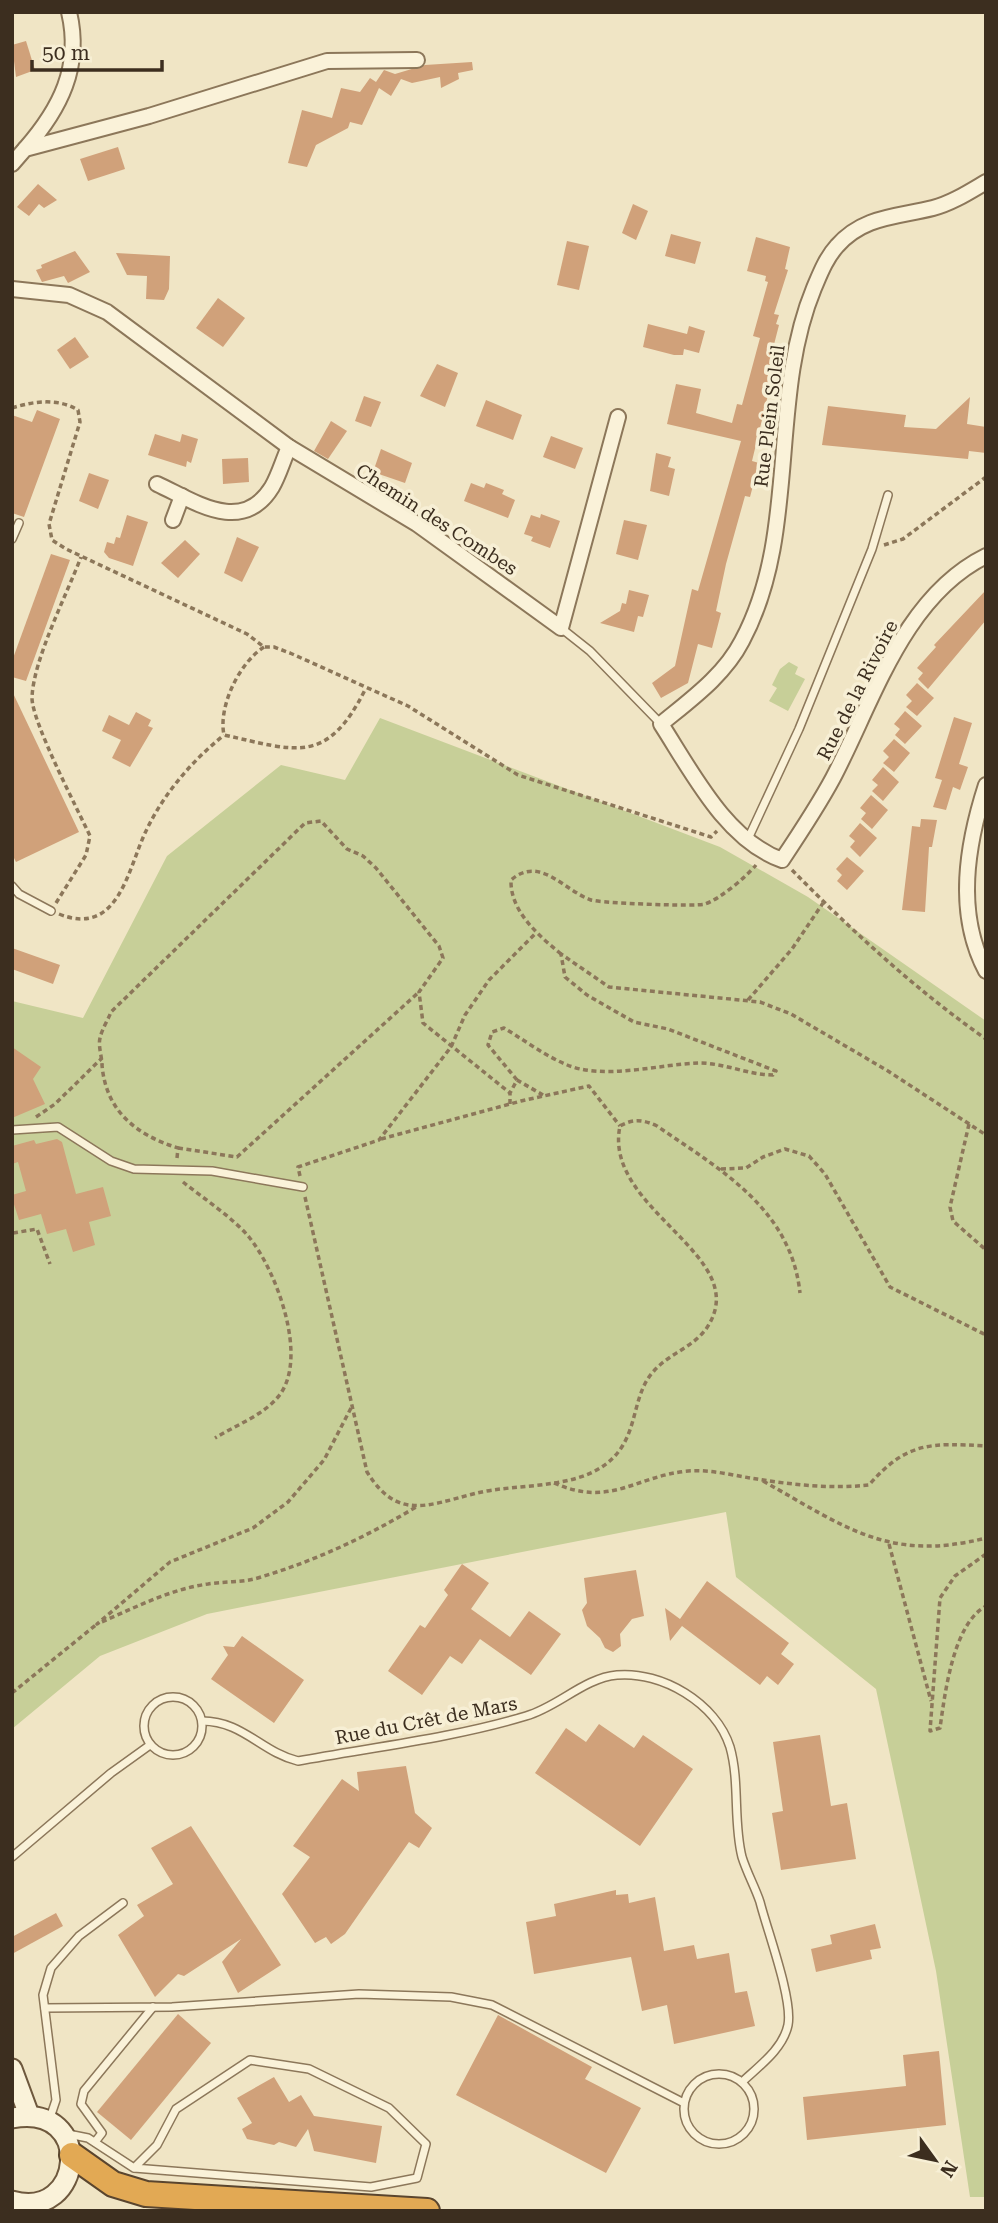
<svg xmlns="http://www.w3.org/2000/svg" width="998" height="2223" font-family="'Roboto Serif',serif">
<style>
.green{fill:#c7cf98}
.building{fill:#d0a17a}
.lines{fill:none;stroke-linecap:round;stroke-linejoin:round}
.lane-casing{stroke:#8c775a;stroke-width:10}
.street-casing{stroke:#8c775a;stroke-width:18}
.secondary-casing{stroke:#6e583d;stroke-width:23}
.highway-casing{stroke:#5a452e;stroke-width:28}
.path{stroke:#8c775a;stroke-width:3.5;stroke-dasharray:5 3.5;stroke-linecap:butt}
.lane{stroke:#faf2d9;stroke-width:7}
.street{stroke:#faf2d9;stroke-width:14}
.secondary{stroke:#faf2d9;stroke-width:19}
.highway{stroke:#e2a954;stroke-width:24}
.labels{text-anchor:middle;stroke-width:7;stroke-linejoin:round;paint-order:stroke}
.street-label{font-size:19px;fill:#3c2e1f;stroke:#f7efd5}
</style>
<rect width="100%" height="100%" fill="#f0e5c5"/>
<!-- green -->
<g class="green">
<path d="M789,662L798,667L795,674L805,679L788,711L769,701L777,688L772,685L780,669Z"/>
<path d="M380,718L720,847L808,897L986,1021V2197H970L936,1971L876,1689L736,1577L726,1512L207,1614L100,1656L12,1729V1001L83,1018L167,856L281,765L345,780Z"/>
</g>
<!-- building -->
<g class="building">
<path d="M26,41L35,70L16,77L12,45Z"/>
<path d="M472,62L473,70L458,73L459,79L441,88L440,77L412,83L401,79L391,96L379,88L362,125L350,122L348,128L316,145L307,167L288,163L302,110L332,118L341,88L360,92L370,78L376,82L384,70L395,74L425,65Z"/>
<path d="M118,147L125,169L88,181L80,159Z"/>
<path d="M38,184L57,200L44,208L39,204L29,216L17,207Z"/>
<path d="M633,204L648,211L636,240L622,233Z"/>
<path d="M671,234L701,242L695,264L665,256Z"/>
<path d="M756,237L790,247L785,269L788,270L774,314L779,315L776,324L779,325L769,364L775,366L752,461L759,463L750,497L745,496L726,564L716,611L721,613L712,648L698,644L688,683L661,698L652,683L675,666L692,589L698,591L741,441L667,424L676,384L701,389L696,413L732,423L737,404L742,405L760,338L753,336L768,282L765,281L766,276L747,271Z"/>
<path d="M567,241L589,246L579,290L557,285Z"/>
<path d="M75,251L90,272L68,283L64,276L42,282L36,270L42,268L41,265Z"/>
<path d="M116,253L170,256L169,289L164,300L146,299L147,276L127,275Z"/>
<path d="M218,298L245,318L223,347L196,328Z"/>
<path d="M648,324L687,334L689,326L705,331L699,353L684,349L683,355H674L643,347Z"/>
<path d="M75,337L89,357L70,369L57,350Z"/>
<path d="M437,364L458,373L445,407L420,396Z"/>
<path d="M364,396L381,402L371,427L355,421Z"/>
<path d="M970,397L967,424L986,427V453L969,451L968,459L822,445L828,406L906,415L904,427L936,429Z"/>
<path d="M486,400L522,415L513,440L476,426Z"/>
<path d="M37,410L60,419L24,517L12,513V415L32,422Z"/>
<path d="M331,421L347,431L328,459L314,451Z"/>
<path d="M155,434L180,442L182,434L198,439L191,463L187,461L186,467L148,455Z"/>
<path d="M551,436L583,448L575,469L543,457Z"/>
<path d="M381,449L412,463L405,483L373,472Z"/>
<path d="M656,453L671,457L668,467L675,469L669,496L650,491Z"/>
<path d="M248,458L249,482L223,484L222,459Z"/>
<path d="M89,473L109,480L98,509L79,501Z"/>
<path d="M471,483L484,488L486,483L504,490L502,494L515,500L508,518L464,501Z"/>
<path d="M541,514L560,521L550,548L531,541L533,537L524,534L531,515L540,518Z"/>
<path d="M127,515L148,522L133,566L109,558L104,552L107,542L114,544L116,537L120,538Z"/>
<path d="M624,520L647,525L638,560L616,554Z"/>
<path d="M237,537L259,547L242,582L224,573Z"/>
<path d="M185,540L200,554L178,578L161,563Z"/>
<path d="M51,554L70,560L26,681L12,677V661Z"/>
<path d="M629,590L649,595L643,617L638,616L634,632L600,623L620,611L622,603L626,604Z"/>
<path d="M986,590V620L928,689L918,679L923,673L917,668L936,647L934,645Z"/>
<path d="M917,683L934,698L917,716L906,707L912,701L906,695Z"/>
<path d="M12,691L79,832L16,862L12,854Z"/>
<path d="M905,711L922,726L905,744L895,735L900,729L894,724Z"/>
<path d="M136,712L151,720L148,726L153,728L130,767L112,758L121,740L102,731L109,715L129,725Z"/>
<path d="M954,717L972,723L959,764L968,767L960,790L953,787L946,810L933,807L942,780L935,778Z"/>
<path d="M894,739L910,753L894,772L883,763L889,757L883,751Z"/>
<path d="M883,767L899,782L883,801L872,791L878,785L872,780Z"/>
<path d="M871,795L888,810L872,829L861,819L866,813L860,808Z"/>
<path d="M921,819L937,820L932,847H929L925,912L902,910L912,826L920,827Z"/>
<path d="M860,823L877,838L860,857L850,847L855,841L849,836Z"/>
<path d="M847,857L864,871L847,890L837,881L842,875L836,869Z"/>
<path d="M12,948L60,965L53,984L12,969Z"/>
<path d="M12,1047L41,1067L33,1079L45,1104L12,1118Z"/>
<path d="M57,1139L62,1142L76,1194L103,1187L111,1216L89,1222L95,1245L73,1252L66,1229L47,1234L41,1214L19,1220L12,1198V1195L26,1191L18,1162L12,1164V1146L34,1140L36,1144Z"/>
<path d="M462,1564L489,1583L471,1609L510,1637L529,1611L561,1634L531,1675L480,1639L462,1664L450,1656L422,1695L388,1671L420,1625L425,1628L448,1595L444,1590Z"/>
<path d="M636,1570L644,1616L632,1619L620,1634L621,1646L613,1652L605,1648L600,1638L587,1626L582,1610L587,1603L584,1578Z"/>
<path d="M707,1581L789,1643L781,1654L794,1664L778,1685L767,1676L760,1685L682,1626L670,1641L665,1608L680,1619Z"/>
<path d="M242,1636L304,1680L274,1723L211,1679L228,1655L223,1646L234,1647Z"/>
<path d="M599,1724L634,1748L643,1735L693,1769L640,1846L535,1773L566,1728L586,1742Z"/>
<path d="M820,1735L831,1806L847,1803L856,1859L781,1870L772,1813L783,1811L773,1742Z"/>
<path d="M406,1766L415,1813L432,1828L419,1848L409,1842L345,1934L331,1944L326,1937L315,1943L282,1894L310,1857L293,1846L342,1779L359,1791L357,1772Z"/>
<path d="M191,1826L281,1965L238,1993L222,1962L241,1939L184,1976L178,1974L155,1997L118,1935L144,1916L137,1905L173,1884L151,1848Z"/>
<path d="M616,1890V1895L628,1894L629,1903L655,1897L664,1951L694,1945L697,1959L729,1953L735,1993L747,1991L755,2026L674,2044L667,2005L642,2011L631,1957L534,1974L526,1922L556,1916L554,1904Z"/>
<path d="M56,1913L63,1926L12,1954V1937Z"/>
<path d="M875,1924L881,1948L870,1950L872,1959L816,1972L811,1949L832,1944L830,1935Z"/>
<path d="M178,2014L211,2043L131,2140L97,2112Z"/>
<path d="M498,2015L592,2067L585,2079L641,2108L606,2173L456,2095Z"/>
<path d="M939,2051L946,2125L807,2140L803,2097L906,2086L903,2055Z"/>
<path d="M274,2077L289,2102L301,2095L314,2116L382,2126L376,2163L314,2151L308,2129L296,2147L279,2142L274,2145L247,2139L242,2129L252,2123L237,2098Z"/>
</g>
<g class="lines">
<!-- lane casing -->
<g class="lane-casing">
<g id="lane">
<path d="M12,539L19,523"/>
<path d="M561,628L590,651L661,724"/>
<path d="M747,841L799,729L872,549L888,495"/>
<path d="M12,886L19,894L51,911"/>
<path d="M12,1130L58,1127L111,1161L134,1169L212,1171L303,1187"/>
<circle cx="173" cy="1726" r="29"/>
<path d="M202,1721C243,1721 261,1752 298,1761C374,1747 453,1738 526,1716C558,1707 584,1678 617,1675C662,1671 716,1703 730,1747C740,1782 733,1822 742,1857C747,1873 755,1887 760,1902C767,1930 793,1999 788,2025C783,2049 759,2066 742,2082"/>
<path d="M12,1857L111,1773L150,1745"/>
<path d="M45,2008L172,2007L359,1994L451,1997L492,2005L684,2103"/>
<circle cx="719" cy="2109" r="35"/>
<path d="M49,2121L56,2100L43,1995L51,1968L79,1936L123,1903"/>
<path d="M68,2134L88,2138L134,2168L371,2187L417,2178L426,2144L389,2108L309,2069L250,2060L176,2109L157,2145L134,2168"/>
<path d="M95,2142L102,2133L81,2104L84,2091L153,2007"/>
</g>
</g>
<!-- street casing -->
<g class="street-casing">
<g id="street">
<path d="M25,149C60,109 82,67 69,12"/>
<path d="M12,164L25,149L149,116L327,61L417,60"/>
<path d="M986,182C969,192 952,203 933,208C897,217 863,216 837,246C826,258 820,274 814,288C768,399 800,533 742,641C724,676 690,700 661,724C692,772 726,840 782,860C800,833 818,806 833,778C873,702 903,597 986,556"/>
<path d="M12,289L69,295L107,312L289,447L417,524L561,628L618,417"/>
<path d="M157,484C194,501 242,536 272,487C279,475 283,460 289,447"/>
<path d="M173,520L182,496"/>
<path d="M986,785C967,844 955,913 986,971"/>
</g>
</g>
<!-- secondary casing -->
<g class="secondary-casing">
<g id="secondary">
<path d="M12,2069L29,2115"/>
<path d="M12,2118C96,2102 84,2222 12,2201"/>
</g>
</g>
<!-- highway casing -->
<g class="highway-casing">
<path id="highway" d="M72,2155L113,2184L146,2194L427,2211"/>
</g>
<!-- path -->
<g class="path">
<path d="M12,408C34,401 58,398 78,410L80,422L49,524L52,540L66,549L247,634L264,647H274L290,653L408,706L518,775L711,837L717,831"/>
<path d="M884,545L903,539L986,477"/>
<path d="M264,647C239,663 218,707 224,735C297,751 327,766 366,688"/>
<path d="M792,870C852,931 916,990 986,1039"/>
<path d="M56,903L86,855L90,836C78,810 32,722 32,698C33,660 67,594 81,557"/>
<path d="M59,914C119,938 128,868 146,831C164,793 192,761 224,735"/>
<path d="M561,954C538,935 510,911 511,880C540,855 563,890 591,900C600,903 697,907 705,904C720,899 746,877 756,865"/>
<path d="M748,1000L792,949L823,903"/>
<path d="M517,1080L488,1045L492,1032L504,1028C524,1040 544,1055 565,1064C602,1081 660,1064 699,1063C725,1063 748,1075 773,1075L776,1071L668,1029L634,1022L587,995L565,977L561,954L609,987L760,1002L791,1014L888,1071L986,1135"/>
<path d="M510,1104V1093L517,1080L543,1095"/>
<path d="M36,1117L55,1104L102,1058"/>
<path d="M969,1124L950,1207L953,1221L986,1250"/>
<path d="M381,1139L521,1101L589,1086L620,1126"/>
<path d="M178,1148L237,1157L419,992"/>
<path d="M177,1158L178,1148C137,1135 106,1112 102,1065C102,1057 98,1046 100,1038C102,1029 108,1020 111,1012L305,823L321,821L347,849L363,856L376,868L439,946L443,958L419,992L423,1023L510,1093"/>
<path d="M721,1169L746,1168L763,1157L785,1149L809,1156L825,1174L890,1287L986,1335"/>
<path d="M300,1176L298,1167L379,1140L451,1047L465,1015L489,980L536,933"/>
<path d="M183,1182C204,1199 231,1216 249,1237C276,1270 310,1359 278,1397C262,1416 236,1425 215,1438"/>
<path d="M305,1197L367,1472C397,1520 426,1506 473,1494C520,1481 594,1494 623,1445C637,1422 635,1392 653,1372C668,1354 692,1348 706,1329C757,1256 602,1211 620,1126C634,1118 644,1120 657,1126C721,1170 791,1209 800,1293"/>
<path d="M13,1233L37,1229L50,1264"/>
<path d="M351,1408L324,1460L288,1502L253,1528L170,1562L97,1624C132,1609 170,1589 208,1584C226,1581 243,1583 261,1577C317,1560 366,1537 416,1507"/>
<path d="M763,1481C844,1526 888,1563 986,1538"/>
<path d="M554,1483C611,1508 635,1476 688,1471C711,1469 735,1476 757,1479C793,1485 834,1489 869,1485C907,1441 932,1443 986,1446"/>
<path d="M889,1544L931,1701"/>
<path d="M986,1554L955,1576L940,1598L930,1731L940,1728C945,1693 953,1624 986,1606"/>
<path d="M12,1693L97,1624"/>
</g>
<!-- lane -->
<use href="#lane" class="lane"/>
<!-- street -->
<use href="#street" class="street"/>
<!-- secondary -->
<use href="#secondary" class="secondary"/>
<!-- highway -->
<use href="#highway" class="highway"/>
</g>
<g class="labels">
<!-- street labels -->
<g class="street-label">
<text transform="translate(769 416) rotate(-83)" y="7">Rue Plein Soleil</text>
<text transform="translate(437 519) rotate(33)" y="7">Chemin des Combes</text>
<text transform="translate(857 690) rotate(-63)" y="7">Rue de la Rivoire</text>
<text transform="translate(426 1720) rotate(-11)" y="7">Rue du Crêt de Mars</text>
</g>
</g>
<!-- border -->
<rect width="998" height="2223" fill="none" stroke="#3c2e1f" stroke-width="28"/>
<!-- north arrow -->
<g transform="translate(935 2160) rotate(123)" stroke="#f7efd5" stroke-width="5" paint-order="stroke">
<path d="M0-5L12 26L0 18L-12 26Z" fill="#3c2e1f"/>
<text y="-10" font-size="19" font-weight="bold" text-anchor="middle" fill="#3c2e1f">N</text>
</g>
<!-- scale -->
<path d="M32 60v10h130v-10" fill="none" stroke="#3c2e1f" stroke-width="3.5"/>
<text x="42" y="60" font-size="21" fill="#3c2e1f" stroke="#f7efd5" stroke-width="5" paint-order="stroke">50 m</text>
</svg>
